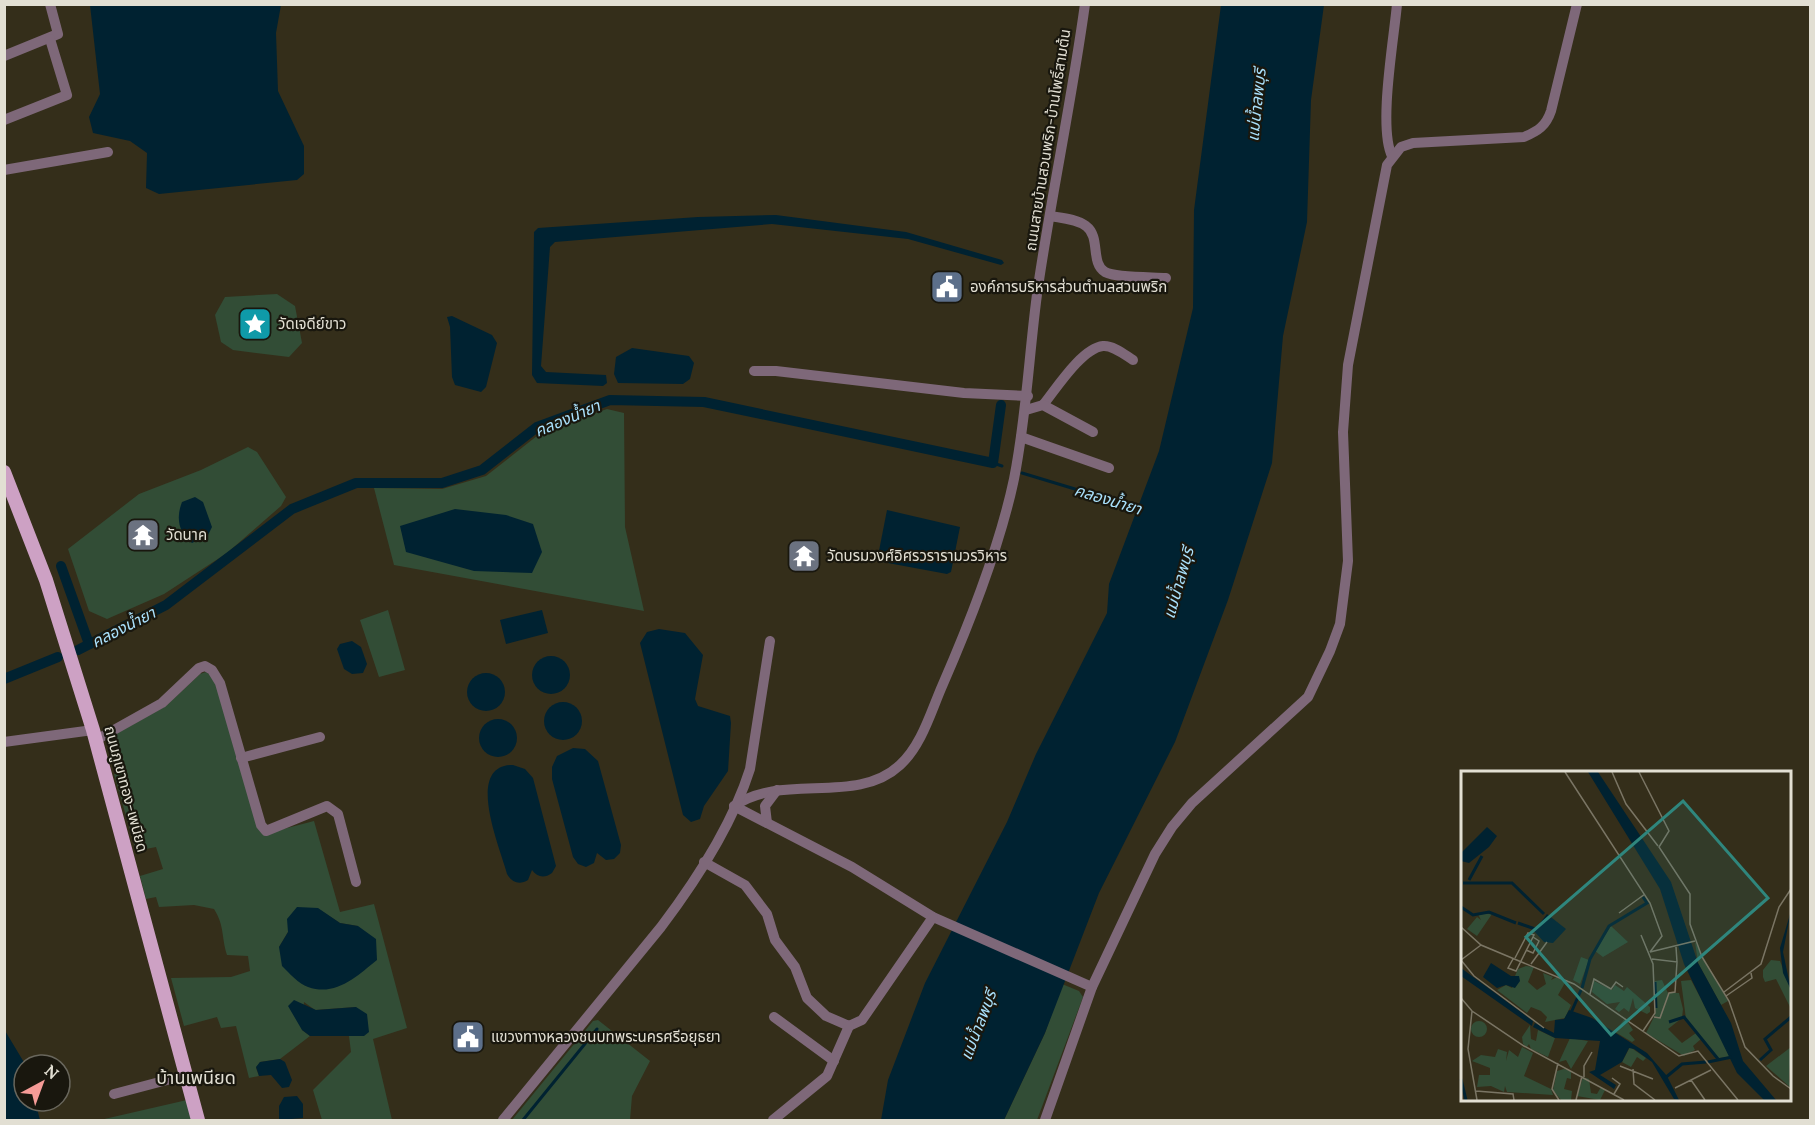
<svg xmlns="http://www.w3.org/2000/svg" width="1815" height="1125" font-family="Lora,'Noto Sans Thai',serif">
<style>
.green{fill:#324d36;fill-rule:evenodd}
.water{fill:#002231}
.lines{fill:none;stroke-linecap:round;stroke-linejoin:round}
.stream{stroke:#002231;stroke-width:3}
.canal{stroke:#002231;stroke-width:10}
.minor{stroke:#7e6879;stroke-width:10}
.major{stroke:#cda1c4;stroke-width:14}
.labels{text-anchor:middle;stroke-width:4.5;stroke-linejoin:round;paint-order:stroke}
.street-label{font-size:15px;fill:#e2dfd3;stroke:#19170e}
.poi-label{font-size:15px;fill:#e2dfd3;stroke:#19170e;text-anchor:start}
.water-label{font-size:16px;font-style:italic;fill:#aae1fc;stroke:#19170e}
.quarter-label{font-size:18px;fill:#e2dfd3;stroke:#19170e}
.inset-river{fill:none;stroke:#002231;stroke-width:3}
.inset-road{fill:none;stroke:#7a7564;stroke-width:1.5}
.view{fill:#2f867d;fill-opacity:0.15;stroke:#2f867d;stroke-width:3}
.inset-edge{fill:none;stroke:#e2dfd3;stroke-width:3}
</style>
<rect width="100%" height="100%" fill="#342e1a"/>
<!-- green -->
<g class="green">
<path d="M277,294L295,306L302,343L289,357L233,350L221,342L215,315L225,297Z"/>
<path d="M607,409L624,413L625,527L644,611L394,565L374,488L442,489L486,476L542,432Z"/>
<path d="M248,447L257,452L286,497L281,506L227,553L164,594L107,619L89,611L68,549L139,494L201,470Z"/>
<path d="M388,610L405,670L379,677L360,620Z"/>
<path d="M206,672L212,676L217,687L264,834L314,821L340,912L374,904L407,1028L373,1039L392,1120H322L313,1090L351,1052L349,1036H364L356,1007L315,1010L304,1002L302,1030L310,1036L280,1059L260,1062L256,1068L259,1076L249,1078L236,1026L221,1028L217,1017L184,1026L171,978L231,977L250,971L248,956L227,955C221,936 225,927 214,909L194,905L159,907L156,897L146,899L140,876L163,869L156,847L136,851L114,774L125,772L116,734L166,706L200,674ZM317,908L340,923L358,926L279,947L288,932Z"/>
<path d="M1062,984L1079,991L1083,997L1037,1120H1004L1045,1033Z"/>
<path d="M598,1020L650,1061L632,1096L630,1120H512L593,1021Z"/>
<path d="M187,1100L193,1120H100Z"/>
</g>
<!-- water -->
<g class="water">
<path d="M90,5H281L276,33L278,91L304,146V174L297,180L159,194L146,188L147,153L130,141L93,133L89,117L100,94Z"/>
<path d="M1221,5H1324L1311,100L1307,222L1283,336L1272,463L1228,600L1175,742L1099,893L1045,1033L1004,1120H881L888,1080L925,983L1007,822L1036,754L1107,613L1109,584L1159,451L1193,308L1194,210Z"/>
<path d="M776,215L906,232L1002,260L1004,263L1001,265L908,239L772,224L555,242L550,247L541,366L546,372L606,375L607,383L603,386L537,383L532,375L534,232L538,228L698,217Z"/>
<path d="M452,316L492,335L497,343L486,387L481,392L455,385L452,377L450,327L447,317Z"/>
<path d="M632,348L689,356L694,363L690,379L683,384L618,383L614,374L616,357Z"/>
<path d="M195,497L203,502L212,527L208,535L192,543C178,533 176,517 182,502Z"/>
<path d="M455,509L506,515L533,524L542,552L532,573L474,571L406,552L400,526Z"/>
<path d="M887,510L960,527L951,572L947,574L877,561Z"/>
<path d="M542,610L548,633L506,644L500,620Z"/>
<path d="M659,629L685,633L703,655L695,699L698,706L730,716L731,723L728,771L704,806L700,819L691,822L683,815L640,643L647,632Z"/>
<path d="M352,641L361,647L367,664L363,673L352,674L344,669L337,649L340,644Z"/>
<circle cx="551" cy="675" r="19"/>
<circle cx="486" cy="692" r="19"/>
<circle cx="563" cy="721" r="19"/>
<circle cx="498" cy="738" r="19"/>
<path d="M573,748L585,749L598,761L621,845L620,853L614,859L606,860L597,853L594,863L586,867L578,864L573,857L552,779V767L557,756Z"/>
<path d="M513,765L525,769L533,778L556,866L552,873C544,879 537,877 532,870L528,880C520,885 512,883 507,874C500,847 464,765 513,765Z"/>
<path d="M297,907L318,908L340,923L358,926L376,939L377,960C357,976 336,997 308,987C299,984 289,973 282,966L279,947L288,932L287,919Z"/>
<path d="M294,1000L316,1010L356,1007L367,1014L369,1032L364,1036H310L302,1030L288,1006Z"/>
<path d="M4,1029L25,1064L24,1101H35L40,1120H5Z"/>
<path d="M280,1059L285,1062L292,1080L289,1087L282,1088L271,1075L259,1076L256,1067L260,1062Z"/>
<path d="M297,1096L303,1104V1118L279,1120V1106L284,1097Z"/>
</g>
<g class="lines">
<!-- stream -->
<g class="stream">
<path d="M993,463L1002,466"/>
<path d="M1022,473L1141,509"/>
<path d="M523,1120L597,1029"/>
</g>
<!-- canal -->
<g class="canal">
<path d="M61,566L89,644"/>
<path d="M78,650L166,605L292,509L356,483H442L482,470L537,427L610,400L704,402L993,463L1001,405"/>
<path d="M4,679L58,657"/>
</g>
<!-- minor -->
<g class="minor">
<path d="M4,56L58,34L50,4"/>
<path d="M4,120L67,95L50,39"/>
<path d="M1392,156C1378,127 1394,39 1397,4"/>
<path d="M4,170L108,152"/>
<path d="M1050,216C1062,218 1077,219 1086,226C1101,237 1090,263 1105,272C1116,278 1152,277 1166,278"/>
<path d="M754,371H776L964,393L1028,396"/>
<path d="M1043,405C1056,389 1082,348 1103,346C1113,345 1125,355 1133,360"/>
<path d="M1026,410L1043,405L1093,432"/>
<path d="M1021,437L1109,468"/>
<path d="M96,740L162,703L199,668L205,666L212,670L220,683L261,825L266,831L327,806L338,814L356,882"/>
<path d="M4,742L93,730"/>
<path d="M241,758L320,737"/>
<path d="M734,806C783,772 856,806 900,765C922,745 931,711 943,684C970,622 1000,545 1014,479C1027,414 1029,351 1038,287C1052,192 1072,99 1085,4"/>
<path d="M734,806L852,867L933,917L1092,987"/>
<path d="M767,823L765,806L777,790"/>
<path d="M704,862L745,885L767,914L775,940L795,967L807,998L826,1016L849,1026L862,1020L933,917"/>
<path d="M774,1017L834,1061"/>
<path d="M114,1094L186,1075"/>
<path d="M503,1120L661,927C695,882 733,823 750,769L770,641"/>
<path d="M773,1120L827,1076L849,1026"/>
<path d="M1045,1120L1092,987L1155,854L1172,827L1192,803L1308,697L1330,651L1340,624L1348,561L1343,432L1348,365L1387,165L1401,147L1413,143L1524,137C1538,131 1546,126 1551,111L1577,4"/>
</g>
<!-- major -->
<path class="major" d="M4,472L46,580L93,730L198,1120"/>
</g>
<!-- icons -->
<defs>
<g id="civic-square" transform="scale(1.725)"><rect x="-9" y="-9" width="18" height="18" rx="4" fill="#5c6f8a" stroke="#19170e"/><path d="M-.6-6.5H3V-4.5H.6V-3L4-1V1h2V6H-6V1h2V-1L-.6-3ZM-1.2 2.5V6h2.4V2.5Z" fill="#fff"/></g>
<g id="sight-square" transform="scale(1.725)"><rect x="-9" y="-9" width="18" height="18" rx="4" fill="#0f9aa8" stroke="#19170e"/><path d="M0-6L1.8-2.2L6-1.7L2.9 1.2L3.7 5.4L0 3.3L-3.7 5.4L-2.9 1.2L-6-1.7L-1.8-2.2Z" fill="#fff"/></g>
<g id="temple-square" transform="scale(1.725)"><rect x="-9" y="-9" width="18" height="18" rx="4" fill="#6b7280" stroke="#19170e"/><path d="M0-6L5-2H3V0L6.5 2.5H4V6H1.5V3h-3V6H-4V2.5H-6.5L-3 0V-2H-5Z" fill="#fff"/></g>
</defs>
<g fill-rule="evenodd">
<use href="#civic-square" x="947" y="287"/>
<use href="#sight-square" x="255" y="324"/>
<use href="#temple-square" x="143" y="535"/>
<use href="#temple-square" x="804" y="556"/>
<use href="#civic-square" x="468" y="1037"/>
</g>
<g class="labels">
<!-- street labels -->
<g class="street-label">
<text transform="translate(1048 140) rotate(-81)" y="5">ถนนสายบ้านสวนพริก-บ้านโพธิ์สามต้น</text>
<text transform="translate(126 789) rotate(75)" y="5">ถนนภูเขาทอง-เพนียด</text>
</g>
<!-- poi labels -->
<g class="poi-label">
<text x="970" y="292">องค์การบริหารส่วนตำบลสวนพริก</text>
<text x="278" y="329">วัดเจดีย์ขาว</text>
<text x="166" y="540">วัดนาค</text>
<text x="827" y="561">วัดบรมวงศ์อิศรวรารามวรวิหาร</text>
<text x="491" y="1042">แขวงทางหลวงชนบทพระนครศรีอยุธยา</text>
</g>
<!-- water labels -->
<g class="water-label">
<text transform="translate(1256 105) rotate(-84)" y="6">แม่น้ำลพบุรี</text>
<text transform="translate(567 418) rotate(-23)" y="6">คลองน้ำยา</text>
<text transform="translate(1108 499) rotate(17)" y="6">คลองน้ำยา</text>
<text transform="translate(1178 583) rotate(-74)" y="6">แม่น้ำลพบุรี</text>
<text transform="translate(123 627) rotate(-27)" y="6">คลองน้ำยา</text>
<text transform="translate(978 1025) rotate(-69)" y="6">แม่น้ำลพบุรี</text>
</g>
<!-- quarter labels -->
<g class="quarter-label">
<text x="196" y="1084">บ้านเพนียด</text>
</g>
</g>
<!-- overview -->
<g transform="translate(1461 771)">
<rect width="330" height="330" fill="#342e1a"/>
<path d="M17,143H31L16,165L6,158L16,146L20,149ZM150,155L167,171L142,186L134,180ZM234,171L267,230L260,234L237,192ZM120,186L128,189L119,213L112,209ZM310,189L319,190L330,219V238L315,208L304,211L302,206V199ZM65,195L73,196L67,211L76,219L85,213L82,202L92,206L90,209L96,206L105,210L97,224L110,234L104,247L84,251L86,246L80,240L70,236L66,242L36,219L45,214L51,217L58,205H54L57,198ZM201,209L207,222H218L222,238L221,247L207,258L221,272L235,262L240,268L232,275L234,279L223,285L185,262L194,244V210ZM230,209L254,254L269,286L257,287L225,248L220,210ZM133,210L151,219L154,214L163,220L166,216L189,236V241L186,243L174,237L172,227L168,241L163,237L158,241L154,238L159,231L146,233L131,221ZM164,247L172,259L168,262L174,269L171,271L154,261ZM10 258a8 8 0 1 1 16 0a8 8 0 1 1-16 0ZM69,254L70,268L75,270L77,259L94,267L87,286L70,278L68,273L66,276L62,273L61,266ZM109,267L127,270L110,298L105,289L98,291ZM61,276L72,282L63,305L90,318L92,324L46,321L44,315L43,321L30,315L16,316L18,304H29V297L11,290L20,284L34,286L37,278L46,281L45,290L48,279L57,286ZM169,276L185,287L182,290L176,286L170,296L161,291ZM330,276L328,310L330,317L305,295ZM103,298L110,300V308L106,307L103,318L111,320L110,329H100L92,319L96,300ZM122,306L128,308L130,322L136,323L140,316L144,319L139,329L116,325Z" fill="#324d36"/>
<path d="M127,1H137L210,111L237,192L270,252L282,290L315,329H303L276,302L223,193L199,118ZM26,56L36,65L28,76L8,92L0,90V82ZM330,140L322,181L330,219L322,202L319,177ZM86,143L105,158L92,172L83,171L73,160ZM30,192L50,205H58L59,210L54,217L45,214L36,217L22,206ZM0,197L72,250L71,255L0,205ZM108,239L131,247L186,282L206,305L218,329L213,328L191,291L173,278L168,277L161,291L139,304L155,314L153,318L128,301L134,299L139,270L94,267L72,256L74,252L93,262L94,249L103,248Z" fill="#002231"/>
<path class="inset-river" d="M8,109L21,85M2,112H51L83,143M0,136L12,144L28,141L55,152M57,152L77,159M194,211L195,237M121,217L129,188L148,155L186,132L182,126M110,242L120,219M208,251L223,246L257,288M299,289L310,279L304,268L330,246M247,291L271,286M204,307L221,293L245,291M0,308L5,329"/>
<path class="inset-road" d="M104,1L189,132L201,165L189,181M151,1L165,33L197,75M178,1L208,60L198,76L229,123V153L241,186L268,230L284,276L312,305L330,318M158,142L184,123M0,156L20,174L113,213L218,285L237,280L277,329M180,164L192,193L194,242L182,260M65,179L72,182L78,170L72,166M189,181L234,170M52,188L47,197L55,200L73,164L67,162L54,187M191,188L216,191L215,176M0,189L13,205L83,257M0,189L20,174M70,193L86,171M263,221L300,193L318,136L330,118M129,223L133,208L150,218L155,211L162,216M265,225L291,207L290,202M0,227L11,240L63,275L163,329M11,240L7,278L16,329M193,246L199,247L208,222L214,221L216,191M97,292L91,318L98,329M159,295L192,308M172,298L173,313L194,329M123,306V295L131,281M151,307L159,313L153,323M230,309L244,329M214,317L250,299M15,320L52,323L53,329M115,329L121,305"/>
<path class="view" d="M222,30L307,127L150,264L65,166Z"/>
<rect width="330" height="330" class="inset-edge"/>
</g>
<!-- border -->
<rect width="1815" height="1125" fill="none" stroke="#e2dfd3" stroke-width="12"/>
<!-- north arrow -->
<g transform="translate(42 1083) rotate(41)"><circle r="28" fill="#19170e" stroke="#69675d" stroke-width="1.5"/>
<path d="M0-4.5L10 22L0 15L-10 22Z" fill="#f59b97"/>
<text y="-9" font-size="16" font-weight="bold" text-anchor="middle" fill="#e2dfd3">N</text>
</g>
</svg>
